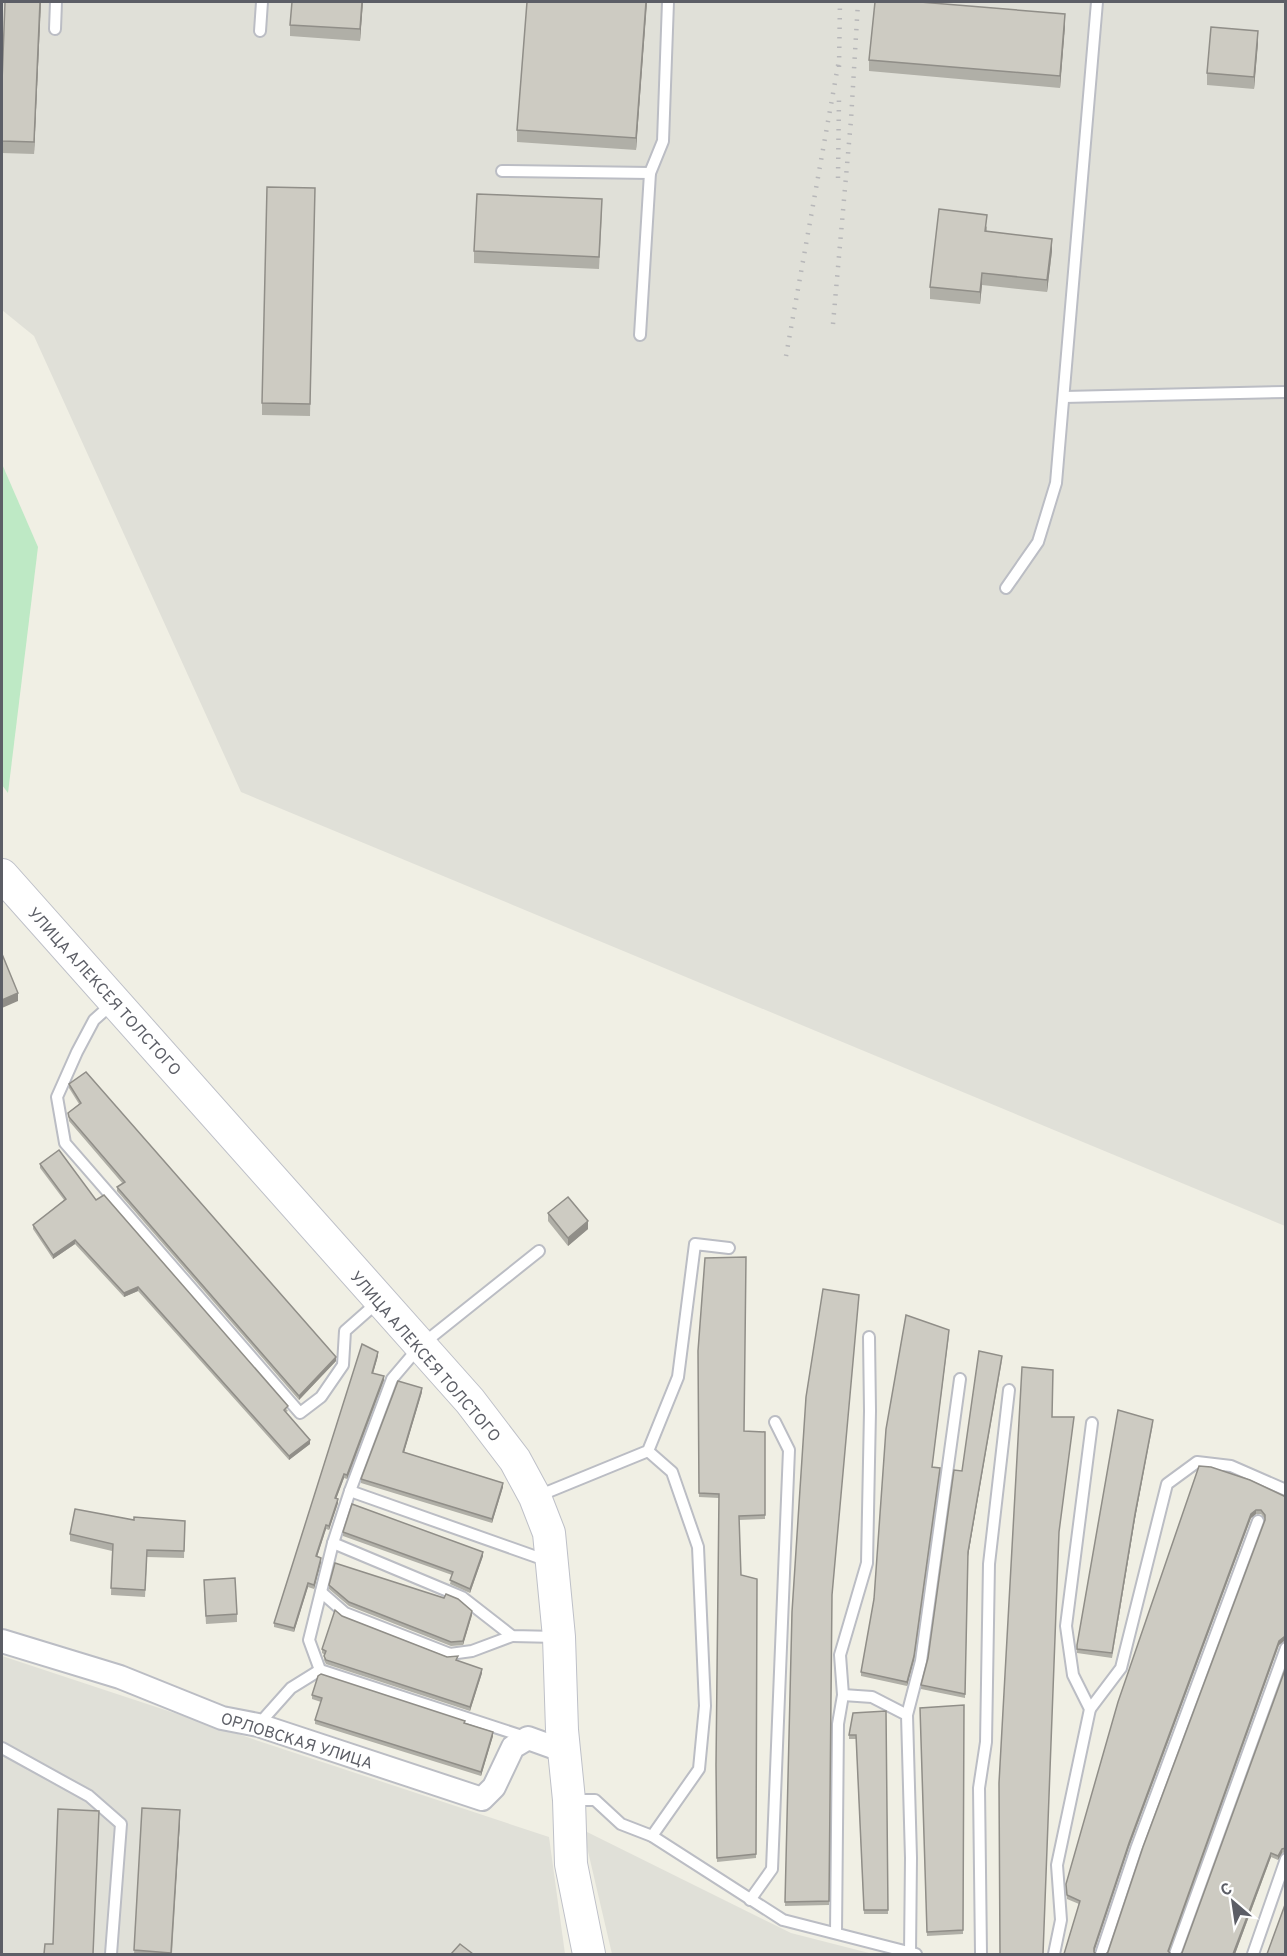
<svg xmlns="http://www.w3.org/2000/svg" width="1287" height="1956" font-family="Overpass,sans-serif">
<style>
.industrial{fill:#e0e0d8}
.green{fill:#bee9c5}
.lines{fill:none;stroke-linecap:round;stroke-linejoin:round}
.lane-casing{stroke:#bbbdc4;stroke-width:14}
.street-casing{stroke:#bbbdc4;stroke-width:26}
.secondary-casing{stroke:#bec0c8;stroke-width:34}
.lane{stroke:#fff;stroke-width:10}
.street{stroke:#fff;stroke-width:22}
.secondary{stroke:#fff;stroke-width:32}
.rail{stroke:#b7b7b9;stroke-width:4.5;stroke-dasharray:1.5 8;stroke-linecap:butt}
.wall{fill:#b0afa7}
.shaded-wall{fill:#908e88}
.building{fill:#cdcbc2;stroke:#908e88;stroke-width:1.5}
.labels{text-anchor:middle;stroke-width:4.5;stroke-linejoin:round;paint-order:stroke}
.street-label{font-size:16px;fill:#5c5e66;stroke:#fff}
</style>
<rect width="100%" height="100%" fill="#f0efe4"/>
<!-- industrial -->
<g class="industrial">
<path d="M2,2H1285V1226L241,792L34,336L2,310Z"/>
<path d="M2,1656L549,1837L565,1954H2Z"/>
<path d="M583,1830L791,1933L873,1954H612Z"/>
</g>
<!-- green -->
<path class="green" d="M2,464L38,547L8,793L2,785Z"/>
<g class="lines">
<!-- lane casing -->
<g class="lane-casing">
<g id="lane">
<path d="M55,29L56,2"/>
<path d="M260,31L262,2"/>
<path d="M502,171L650,173L663,141L668,2"/>
<path d="M640,335L650,173"/>
<path d="M1064,397L1286,392"/>
<path d="M1006,588L1038,542L1056,483L1097,2"/>
<path d="M112,1004L94,1020L77,1052L57,1097L65,1143L300,1413L321,1397L343,1365L345,1331L379,1301"/>
<path d="M648,1451L672,1472L698,1547L705,1706L699,1769L652,1836"/>
<path d="M350,1491L548,1561"/>
<path d="M538,1496L648,1451L678,1377L695,1244L729,1248"/>
<path d="M333,1543L462,1597L512,1636L557,1637"/>
<path d="M321,1592L345,1613L450,1654L472,1651L512,1636"/>
<path d="M320,1670L309,1640L333,1543L350,1491L392,1379L420,1346L539,1251"/>
<path d="M843,1695L872,1697L907,1715L911,1858L910,1953"/>
<path d="M1090,1709L1121,1668L1167,1484L1197,1462L1231,1466L1286,1490"/>
<path d="M907,1715L921,1661L960,1379"/>
<path d="M258,1725L291,1688L320,1670L525,1737"/>
<path d="M2,1748L89,1796L121,1824L111,1954"/>
<path d="M570,1800H595L621,1824L652,1836L783,1920L916,1954"/>
<path d="M750,1900L772,1869L789,1450L775,1422"/>
<path d="M836,1933L838,1724L843,1695L840,1655L867,1563L870,1411L869,1337"/>
<path d="M981,1954L979,1788L986,1742L989,1564L1009,1390"/>
<path d="M1054,1954L1061,1920L1057,1865L1090,1709L1073,1675L1066,1626L1092,1423"/>
<path d="M1101,1954L1136,1849L1258,1521"/>
<path d="M1175,1954L1286,1648"/>
<path d="M1253,1954L1286,1859"/>
</g>
</g>
<!-- street casing -->
<g class="street-casing">
<path id="street" d="M2,1641L120,1677L222,1718L258,1725L482,1799L494,1787L513,1747L528,1738L564,1751"/>
</g>
<!-- secondary casing -->
<g class="secondary-casing">
<path id="secondary" d="M2,875L470,1401L515,1460L535,1497L549,1533L559,1637L562,1730L569,1800L571,1864L589,1954"/>
</g>
<!-- lane -->
<use href="#lane" class="lane"/>
<!-- street -->
<use href="#street" class="street"/>
<!-- secondary -->
<use href="#secondary" class="secondary"/>
<!-- rail -->
<g class="rail">
<path d="M839,67L840,2"/>
<path d="M838,178L839,97"/>
<path d="M833,324L851,120L858,2"/>
<path d="M786,356L839,60"/>
</g>
</g>
<!-- wall -->
<g class="wall">
<path d="M41,2L34,154L2,153V82Z"/>
<path d="M363,2L360,41L290,36V25Z"/>
<path d="M527,2H647L636,150L517,142V130Z"/>
<path d="M1065,26L1060,88L869,71V60Z"/>
<path d="M1258,43L1254,89L1207,85V73Z"/>
<path d="M315,188L310,416L262,415V403Z"/>
<path d="M602,211L599,269L474,263V251Z"/>
<path d="M987,226V232L1052,251L1047,292L982,285L980,304L930,299V287Z"/>
<path d="M69,1084L336,1361L299,1400L117,1191V1187L123,1184L69,1121L68,1113L79,1104L69,1088Z"/>
<path d="M40,1164L96,1200L288,1411L286,1412L310,1444L289,1460L138,1291L124,1297L75,1244L53,1259L33,1229V1225L64,1200L40,1168Z"/>
<path d="M548,1213L588,1229L568,1246L548,1221Z"/>
<path d="M949,1335L932,1467L940,1472L914,1660L907,1686L861,1676V1672Z"/>
<path d="M698,1351L744,1431L765,1432V1519L739,1520L741,1575L757,1579L756,1858L717,1862L716,1765L719,1498L699,1497Z"/>
<path d="M378,1356L373,1373L384,1380L347,1479L344,1478L336,1499L338,1503L329,1530L326,1529L317,1557L321,1562L314,1589L308,1587L294,1632L274,1627V1623Z"/>
<path d="M1002,1360L968,1556L965,1698L921,1689V1685L928,1658L962,1471Z"/>
<path d="M422,1392L404,1452L503,1487L492,1523L361,1483V1479Z"/>
<path d="M1153,1424L1135,1519L1112,1658L1077,1653V1645Z"/>
<path d="M1199,1466L1286,1497V1641H1284L1279,1645L1169,1952H1108L1265,1519L1261,1514H1256L1251,1518L1129,1847L1094,1952L1064,1954L1079,1904L1067,1899L1066,1884Z"/>
<path d="M134,1520L185,1521L184,1558L147,1557L145,1597L111,1595L112,1551L70,1541V1534Z"/>
<path d="M343,1532L483,1556L470,1593L450,1584L452,1575L343,1536Z"/>
<path d="M329,1585L472,1615L463,1645L451,1646L349,1606L329,1589Z"/>
<path d="M204,1588L237,1614V1622L206,1624Z"/>
<path d="M832,1599L829,1905L785,1906L792,1612Z"/>
<path d="M342,1616L458,1661L482,1673L470,1711L326,1664L324,1660L325,1655L322,1653V1649Z"/>
<path d="M1286,1667V1852L1282,1853L1278,1860L1271,1857L1235,1954H1180L1182,1953Z"/>
<path d="M312,1695L493,1736L481,1776L315,1724V1720L321,1702L312,1699Z"/>
<path d="M964,1705L963,1934L927,1936L920,1708Z"/>
<path d="M886,1711L888,1914H864L856,1739H849V1735Z"/>
<path d="M142,1808L180,1822L172,1954H134Z"/>
</g>
<!-- shaded-wall -->
<g class="shaded-wall">
<path d="M40,2H41L34,154V142Z"/>
<path d="M362,2H363L360,41V29Z"/>
<path d="M646,2H647L636,150V138Z"/>
<path d="M1065,14V26L1060,88V76Z"/>
<path d="M1258,31V43L1254,89V77Z"/>
<path d="M1052,239V251L1047,292V280Z"/>
<path d="M982,273V285L980,304V292Z"/>
<path d="M18,993V1001L2,1008V1000Z"/>
<path d="M588,1221V1229L568,1246V1238Z"/>
<path d="M75,1240V1244L53,1259V1255Z"/>
<path d="M138,1287V1291L124,1297V1293Z"/>
<path d="M378,1352V1356L372,1377V1373Z"/>
<path d="M1002,1356L968,1556L965,1698L968,1552Z"/>
<path d="M336,1357V1361L299,1400V1396Z"/>
<path d="M384,1376V1380L347,1479V1475Z"/>
<path d="M422,1388V1392L403,1456V1452Z"/>
<path d="M1153,1420L1135,1519L1112,1658L1135,1514Z"/>
<path d="M310,1440V1444L289,1460V1456Z"/>
<path d="M940,1468L914,1660L907,1686V1682Z"/>
<path d="M344,1474V1478L335,1502V1498Z"/>
<path d="M503,1483V1487L492,1523V1519Z"/>
<path d="M338,1499V1503L329,1530V1526Z"/>
<path d="M1256,1510V1514L1251,1518L1129,1847L1094,1952V1948L1129,1843L1251,1514Z"/>
<path d="M326,1525V1529L316,1560V1556Z"/>
<path d="M483,1552V1556L470,1593V1589Z"/>
<path d="M321,1558V1562L314,1589V1585Z"/>
<path d="M308,1583V1587L294,1632V1628Z"/>
<path d="M472,1611V1615L463,1645V1641Z"/>
<path d="M1284,1637V1641L1279,1645L1168,1954V1951L1279,1641Z"/>
<path d="M482,1669V1673L470,1711V1707Z"/>
<path d="M493,1732V1736L481,1776V1772Z"/>
<path d="M180,1810V1822L171,1954V1953Z"/>
<path d="M1282,1849V1853L1278,1860V1856Z"/>
<path d="M1271,1853V1857L1235,1954H1233Z"/>
</g>
<!-- building -->
<g class="building">
<path d="M5,2H40L34,142L2,141V82Z"/>
<path d="M292,2H362L360,29L290,25Z"/>
<path d="M527,2H646L636,138L517,130Z"/>
<path d="M875,2H920L1065,14L1060,76L869,60Z"/>
<path d="M1211,27L1258,31L1254,77L1207,73Z"/>
<path d="M267,187L315,188L310,404L262,403Z"/>
<path d="M477,194L602,199L599,257L474,251Z"/>
<path d="M939,209L987,215L985,231L1052,239L1047,280L982,273L980,292L930,287Z"/>
<path d="M2,954L18,993L2,1000Z"/>
<path d="M86,1072L336,1357L299,1396L117,1187L125,1182L69,1117L68,1113L81,1103L69,1084Z"/>
<path d="M59,1150L96,1200L104,1195L288,1406L284,1410L310,1440L289,1456L138,1287L124,1293L75,1240L53,1255L33,1225L66,1199L40,1164Z"/>
<path d="M568,1197L588,1221L568,1238L548,1213Z"/>
<path d="M746,1257L744,1431L765,1432V1515L739,1516L741,1575L757,1579L756,1854L717,1858L716,1765L719,1494L699,1493L698,1351L705,1258Z"/>
<path d="M823,1289L859,1295L832,1595L829,1901L785,1902L792,1612L806,1397Z"/>
<path d="M906,1315L949,1330L932,1467L940,1468L914,1656L907,1682L861,1672L874,1599L886,1429Z"/>
<path d="M362,1344L378,1352L372,1373L384,1376L347,1475L344,1474L335,1498L338,1499L329,1526L326,1525L316,1556L321,1558L314,1585L308,1583L294,1628L274,1623Z"/>
<path d="M979,1351L1002,1356L968,1552L965,1694L921,1685L928,1658L954,1470L962,1471Z"/>
<path d="M1022,1367L1053,1370L1052,1417H1074L1059,1532L1043,1954H1000L999,1783Z"/>
<path d="M398,1381L422,1388L403,1452L503,1483L492,1519L361,1479Z"/>
<path d="M1118,1410L1153,1420L1135,1514L1112,1653L1077,1649V1645Z"/>
<path d="M1199,1466L1211,1467L1250,1480L1286,1497V1637H1284L1279,1641L1168,1951L1171,1954H1106L1108,1952L1143,1847L1265,1520V1515L1261,1510H1256L1251,1514L1129,1843L1094,1948V1952L1096,1954H1064L1080,1901L1067,1895L1066,1884L1118,1702Z"/>
<path d="M352,1504L483,1552L470,1589L450,1580L453,1572L343,1532Z"/>
<path d="M75,1509L134,1520V1517L185,1521L184,1551L147,1550L145,1590L111,1588L113,1544L70,1534Z"/>
<path d="M335,1563L444,1598L446,1594L458,1599L472,1611L463,1641L451,1642L349,1602L329,1585Z"/>
<path d="M235,1578L237,1614L206,1616L204,1580Z"/>
<path d="M335,1610L342,1616L447,1657L458,1656L456,1660L482,1669L470,1707L326,1660L324,1656L326,1651L322,1649Z"/>
<path d="M1286,1667V1848L1282,1849L1278,1856L1271,1853L1233,1954H1180L1182,1953Z"/>
<path d="M321,1674L465,1721L464,1723L493,1732L481,1772L315,1720L322,1698L312,1695L318,1676Z"/>
<path d="M964,1705L963,1930L927,1932L920,1708Z"/>
<path d="M886,1711L888,1910H864L856,1735H849L853,1713Z"/>
<path d="M142,1808L180,1810L171,1953L134,1950Z"/>
<path d="M58,1809L99,1811L93,1954H44L45,1944H53Z"/>
<path d="M1286,1902V1954H1267Z"/>
<path d="M460,1944L473,1954H451Z"/>
</g>
<g class="labels">
<!-- street labels -->
<g class="street-label">
<text transform="translate(105 991) rotate(48)" y="6">УЛИЦА АЛЕКСЕЯ ТОЛСТОГО</text>
<text transform="translate(426 1356) rotate(49)" y="6">УЛИЦА АЛЕКСЕЯ ТОЛСТОГО</text>
<text transform="translate(297 1740) rotate(17)" y="6">ОРЛОВСКАЯ УЛИЦА</text>
</g>
</g>
<!-- border -->
<rect width="1287" height="1956" fill="none" stroke="#5c5e66" stroke-width="6"/>
<!-- north arrow -->
<g transform="translate(1233 1902) rotate(331)" stroke="#ffffff" stroke-width="4.5" paint-order="stroke">
<path d="M0-4.5L10 22L0 15L-10 22Z" fill="#5c5e66"/>
<text y="-9" font-size="16" font-weight="bold" text-anchor="middle" fill="#5c5e66">С</text>
</g>
</svg>
